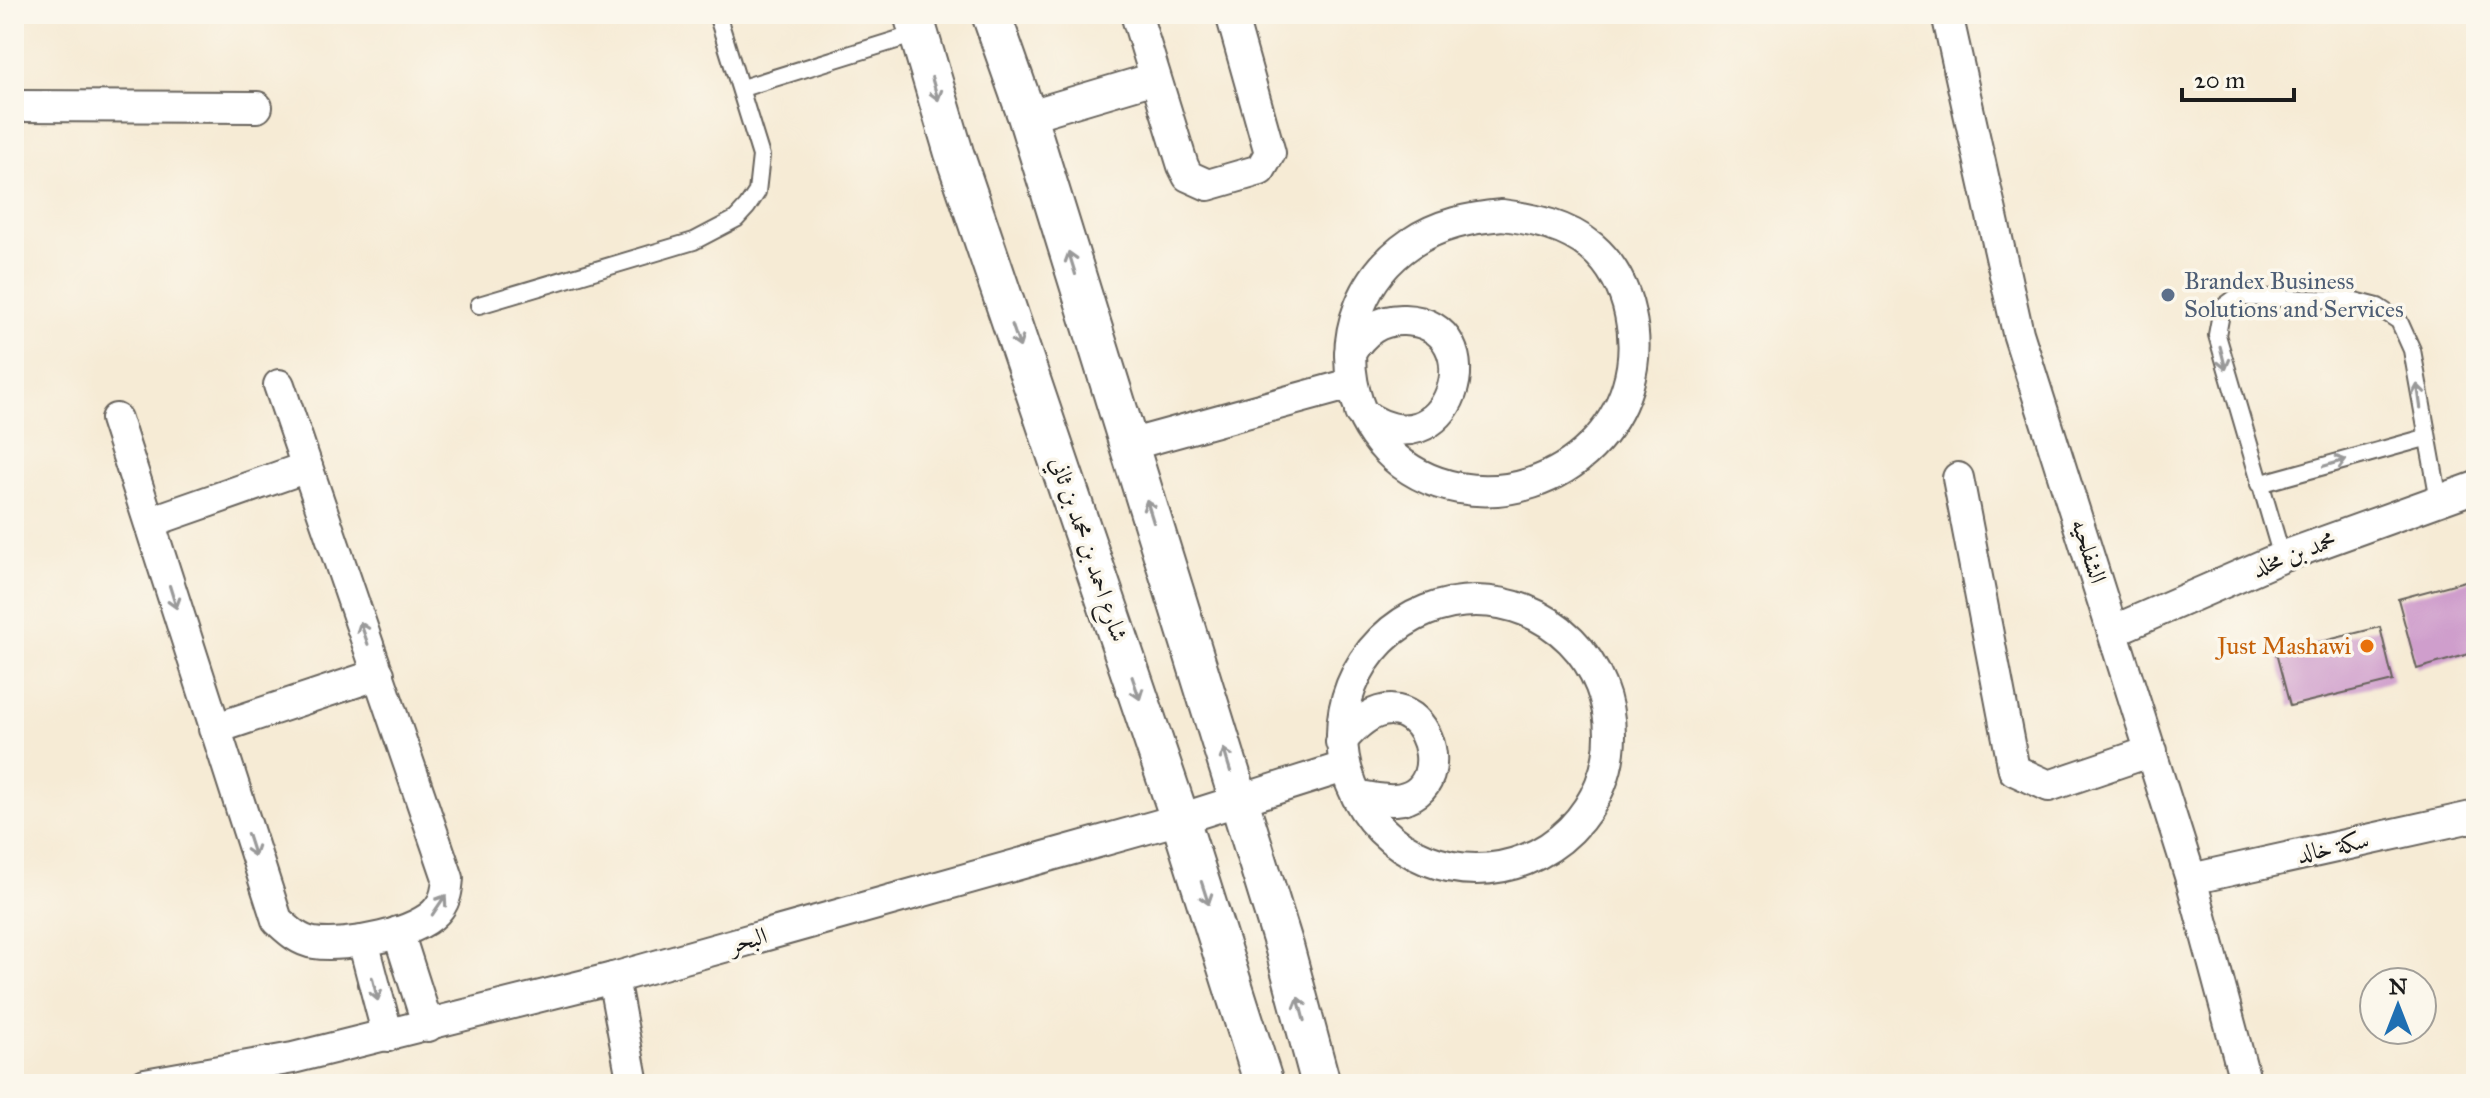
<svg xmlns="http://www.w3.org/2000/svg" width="2490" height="1098" font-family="'IM FELL Great Primer',Amiri,serif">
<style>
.building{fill:#cf9ecc}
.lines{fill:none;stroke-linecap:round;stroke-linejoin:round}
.service-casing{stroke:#68645d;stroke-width:20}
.minor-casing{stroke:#68645d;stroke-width:34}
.tertiary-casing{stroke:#68645d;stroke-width:42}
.service{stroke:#fff;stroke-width:16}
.minor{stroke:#fff;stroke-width:30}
.tertiary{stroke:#fff;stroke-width:38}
.oneway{stroke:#999}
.service-dot{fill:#5c6f8a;stroke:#fbf7ec;stroke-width:3}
.food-dot{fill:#e8710a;stroke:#fbf7ec;stroke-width:3}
.labels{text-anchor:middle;stroke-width:7;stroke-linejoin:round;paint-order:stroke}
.service-label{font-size:24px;fill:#4e5e75;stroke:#fbf7ec;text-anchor:start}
.street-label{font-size:24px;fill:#1c1c1c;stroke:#fbf7ec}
.food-label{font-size:24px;fill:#c56008;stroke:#fbf7ec;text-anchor:end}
</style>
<rect width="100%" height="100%" fill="#fbf7ec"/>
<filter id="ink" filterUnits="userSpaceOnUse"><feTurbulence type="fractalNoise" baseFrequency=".0125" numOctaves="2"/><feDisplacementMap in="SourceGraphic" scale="16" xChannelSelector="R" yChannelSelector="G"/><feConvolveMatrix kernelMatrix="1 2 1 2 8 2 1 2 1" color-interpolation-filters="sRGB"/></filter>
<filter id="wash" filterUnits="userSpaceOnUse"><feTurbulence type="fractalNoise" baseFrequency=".006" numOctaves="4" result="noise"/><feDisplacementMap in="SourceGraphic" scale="32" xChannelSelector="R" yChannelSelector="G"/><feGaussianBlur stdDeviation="1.8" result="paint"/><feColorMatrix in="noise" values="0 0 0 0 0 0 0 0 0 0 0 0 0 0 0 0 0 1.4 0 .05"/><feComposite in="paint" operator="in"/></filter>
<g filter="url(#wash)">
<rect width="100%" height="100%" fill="#f6ebd5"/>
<g id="blocks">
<!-- building -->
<g class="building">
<path d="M2476,578V652L2417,669L2398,599Z"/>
<path d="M2380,627L2393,681L2290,706L2276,653Z"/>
</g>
</g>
</g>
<g filter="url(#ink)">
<use href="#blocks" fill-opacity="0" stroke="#68645d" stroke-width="2"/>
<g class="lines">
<!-- service casing -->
<g class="service-casing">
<g id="service">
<path d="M742,88L919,33"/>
<path d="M479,305L694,241L736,219L747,207L757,192L761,156L717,14"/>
<path d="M2259,484L2425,438"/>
<path d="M2282,557L2217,335L2222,308L2237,297L2351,300L2378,307L2399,321L2412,350L2439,500"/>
</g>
</g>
<!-- minor casing -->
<g class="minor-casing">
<g id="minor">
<path d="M1136,14L1183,166L1188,176L1208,185L1260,170L1270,153L1231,14"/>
<path d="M1947,14L2018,333L2191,879L2246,1084"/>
<path d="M14,106L257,107"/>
<path d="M1027,116L1155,78"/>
<path d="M1502,215C1534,219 1567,226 1592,247C1612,264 1625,289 1630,314C1653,417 1561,506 1459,488C1338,466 1312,310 1411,243C1439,224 1470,218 1502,215Z"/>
<path d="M1350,353C1363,332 1379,319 1404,320C1498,323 1450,481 1360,412"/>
<path d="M116,419L277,920C288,930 299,941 314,943C345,948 421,934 439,908C446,899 447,889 448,878L279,385"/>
<path d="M1129,445L1351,384"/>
<path d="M1958,478L2014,770L2049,786L2152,751"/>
<path d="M150,522L307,467"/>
<circle cx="1476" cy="735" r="134"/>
<path d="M2115,630L2282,557L2476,487"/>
<path d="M214,729L379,674"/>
<path d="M1341,742C1417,647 1470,794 1395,800C1383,801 1369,797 1358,796"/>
<path d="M2191,879L2476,816"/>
<path d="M398,932L428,1026"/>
<path d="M363,941L388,1036"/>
<path d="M613,978L633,1084"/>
<path d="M145,1084L293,1058L613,978L1180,819L1344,767"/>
</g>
</g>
<!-- tertiary casing -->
<g class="tertiary-casing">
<g id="tertiary">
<path d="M913,14L954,153L1180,819L1264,1084"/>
<path d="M991,14L1027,116L1284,946L1321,1084"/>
</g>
</g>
<!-- service -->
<use href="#service" class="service"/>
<!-- minor -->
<use href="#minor" class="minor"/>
<!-- tertiary -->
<use href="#tertiary" class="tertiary"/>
</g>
<!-- one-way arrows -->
<defs><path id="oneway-shaft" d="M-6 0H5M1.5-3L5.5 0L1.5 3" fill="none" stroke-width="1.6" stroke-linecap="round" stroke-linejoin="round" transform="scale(2)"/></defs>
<g class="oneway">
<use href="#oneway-shaft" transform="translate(935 89) rotate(74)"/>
<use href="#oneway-shaft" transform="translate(1072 263) rotate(-107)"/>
<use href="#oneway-shaft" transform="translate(1016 336) rotate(71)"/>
<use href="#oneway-shaft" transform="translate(2223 358) rotate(76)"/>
<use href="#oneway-shaft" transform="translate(2419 396) rotate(-98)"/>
<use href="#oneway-shaft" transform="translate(2335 463) rotate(-16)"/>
<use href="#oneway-shaft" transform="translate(1150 511) rotate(-107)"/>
<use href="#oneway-shaft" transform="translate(173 597) rotate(73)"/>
<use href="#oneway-shaft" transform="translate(364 633) rotate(-109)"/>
<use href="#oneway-shaft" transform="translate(1136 688) rotate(71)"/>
<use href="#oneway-shaft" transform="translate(1227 760) rotate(-107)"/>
<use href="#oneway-shaft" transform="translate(251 845) rotate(72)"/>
<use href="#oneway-shaft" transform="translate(1205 893) rotate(72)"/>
<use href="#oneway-shaft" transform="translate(439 905) rotate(-56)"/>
<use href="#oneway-shaft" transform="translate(375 989) rotate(76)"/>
<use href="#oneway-shaft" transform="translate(1301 1009) rotate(-105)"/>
</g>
</g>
<!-- markers -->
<circle class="service-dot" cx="2168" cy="295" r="8"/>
<circle class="food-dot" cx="2367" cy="646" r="8"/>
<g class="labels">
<!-- service labels -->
<g class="service-label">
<text x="2184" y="289">Brandex Business<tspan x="2184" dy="28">Solutions and Services</tspan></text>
</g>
<!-- street labels -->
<g class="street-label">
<text transform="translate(1089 549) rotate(71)" y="8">شارع احمد بن محمد بن ثاني</text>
<text transform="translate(2089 551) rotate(72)" y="8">الشفلحيه</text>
<text transform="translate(2294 554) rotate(-21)" y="8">محمد بن مخلد</text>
<text transform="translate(2333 847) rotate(-12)" y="8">سكة خالد</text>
<text transform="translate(748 940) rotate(-16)" y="8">البحر</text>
</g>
<!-- food labels -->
<g class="food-label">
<text x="2351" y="654">Just Mashawi</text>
</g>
</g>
<!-- margin -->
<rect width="2490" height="1098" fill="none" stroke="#fbf7ec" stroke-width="48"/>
<!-- north arrow -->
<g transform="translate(2398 1006)"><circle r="38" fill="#fbf7ec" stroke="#a29f99" stroke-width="2"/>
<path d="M0-6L14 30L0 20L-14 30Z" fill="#1f6fb2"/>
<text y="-12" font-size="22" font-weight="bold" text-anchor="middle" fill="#1c1c1c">N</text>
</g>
<!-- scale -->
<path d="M2182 88v12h112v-12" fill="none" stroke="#1c1c1c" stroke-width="4"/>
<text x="2194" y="88" font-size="24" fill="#1c1c1c" stroke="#fbf7ec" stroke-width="6" paint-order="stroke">20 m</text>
</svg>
